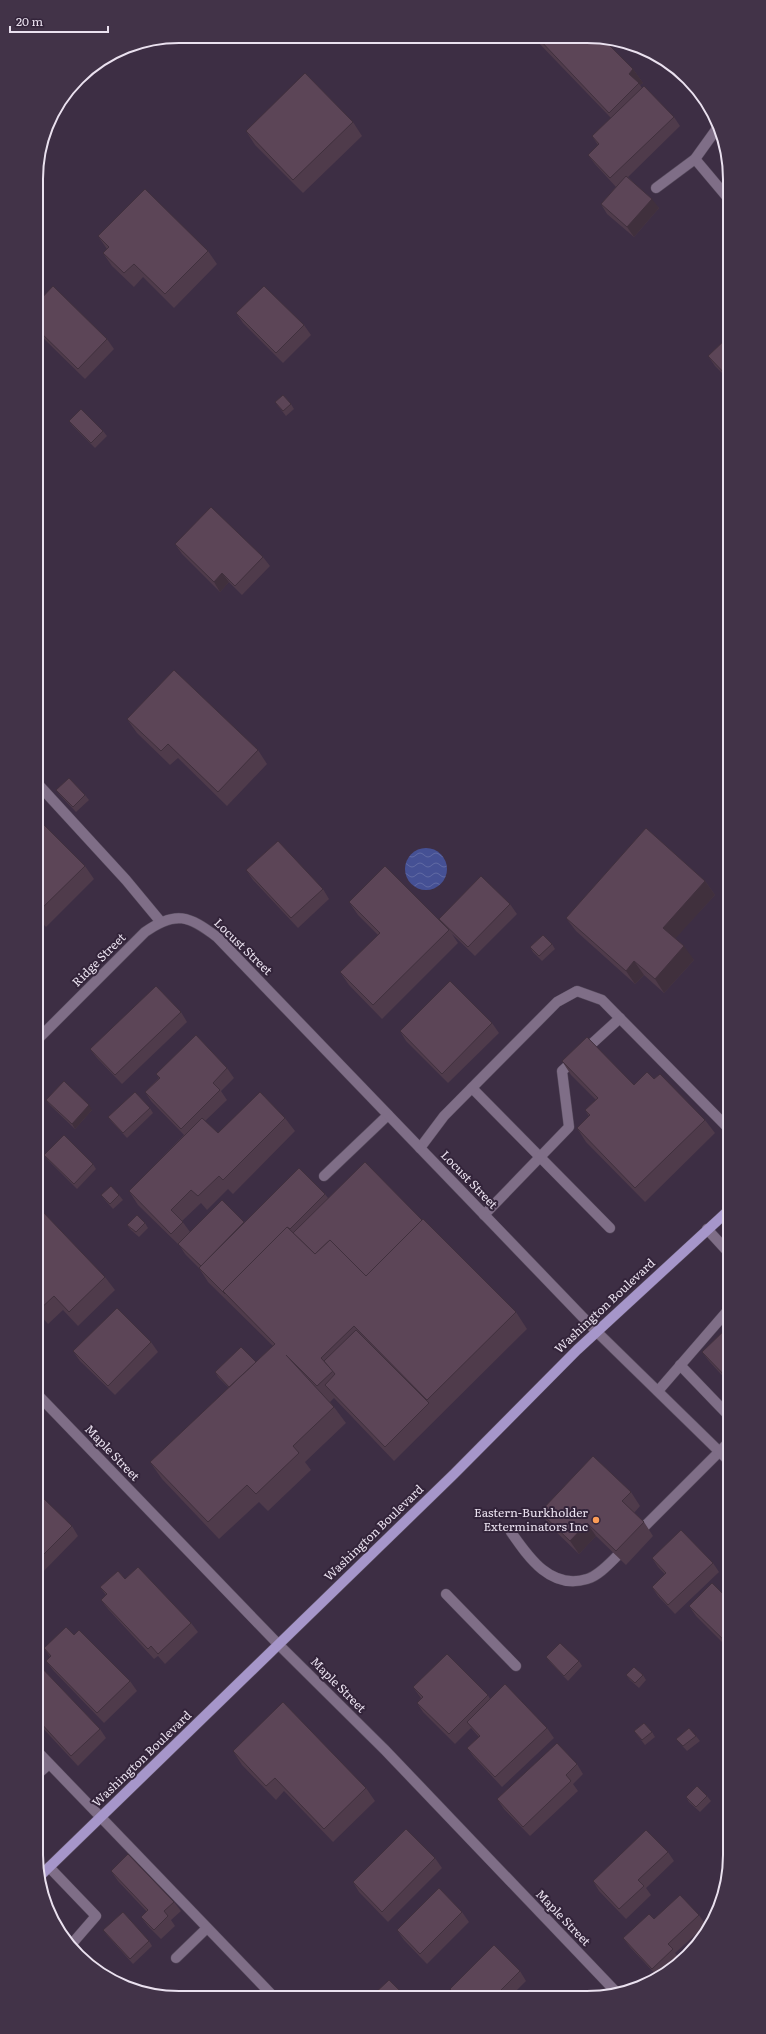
<svg xmlns="http://www.w3.org/2000/svg" width="766" height="2034" font-family="Literata,serif">
<style>
.water{fill:url(#water-waves)}
.lines{fill:none;stroke-linecap:round;stroke-linejoin:round}
.service-casing{stroke:#574b5d;stroke-width:11}
.minor-casing{stroke:#574b5d;stroke-width:11}
.primary-casing{stroke:#574b5d;stroke-width:11}
.service{stroke:#7f6e87;stroke-width:10}
.minor{stroke:#7f6e87;stroke-width:10}
.primary{stroke:#a696ca;stroke-width:10}
.wall{fill:#4f3b4b}
.shaded-wall{fill:#40303d}
.building{fill:#5c4557;stroke:#40303d}
.poi-dot{fill:#fd9c56;stroke:#33243a;stroke-width:1.5}
.labels{text-anchor:middle;stroke-width:4;stroke-linejoin:round;paint-order:stroke}
.street-label{font-size:12px;fill:#eae1ef;stroke:#33243a}
.poi-label{font-size:12px;fill:#eae1ef;stroke:#33243a;text-anchor:end}
.rim{fill:none;stroke:#eae1ef;stroke-width:2}
</style>
<defs>
<pattern id="water-waves" width="16" height="10" patternUnits="userSpaceOnUse"><rect width="16" height="10" fill="#455094"/><path d="M0 5q4-4 8 0t8 0" fill="none" stroke="#6069a3"/></pattern>
</defs>
<rect width="100%" height="100%" fill="#3d2e44"/>
<!-- water -->
<circle class="water" cx="426" cy="869" r="21"/>
<g class="lines">
<!-- service casing -->
<g class="service-casing">
<g id="service">
<path d="M695,159L727,197"/>
<path d="M656,188L695,159L718,127"/>
<path d="M37,783L126,880L160,921"/>
<path d="M472,1088L610,1228"/>
<path d="M420,1148L444,1116L557,1002L577,991L602,1000L729,1129"/>
<path d="M324,1176L388,1115"/>
<path d="M484,1215L569,1127L562,1071L620,1018"/>
<path d="M707,1229L729,1253"/>
<path d="M680,1365L729,1416"/>
<path d="M658,1391L729,1309"/>
<path d="M644,1527L729,1442"/>
<path d="M511,1532C529,1558 551,1590 587,1579C598,1576 609,1564 617,1556"/>
<path d="M446,1594L516,1666"/>
<path d="M39,1753L272,1995"/>
<path d="M39,1773L49,1764"/>
<path d="M49,1867L96,1916L70,1946"/>
<path d="M176,1958L207,1928"/>
</g>
</g>
<!-- minor casing -->
<g class="minor-casing">
<g id="minor">
<path d="M38,1039L145,932C176,910 189,916 217,937L597,1332L729,1461"/>
<path d="M38,1395L278,1644L385,1750L618,1994"/>
</g>
</g>
<!-- primary casing -->
<g class="primary-casing">
<path id="primary" d="M39,1877L454,1474L577,1350L729,1210"/>
</g>
<!-- service -->
<use href="#service" class="service"/>
<!-- minor -->
<use href="#minor" class="minor"/>
<!-- primary -->
<use href="#primary" class="primary"/>
</g>
<!-- wall -->
<g class="wall">
<path d="M534,38L603,39L633,69L643,83L640,85L642,88L674,117L680,126L628,177L659,208L634,237L607,214L601,204L616,187L595,164L588,155L598,145L592,136L611,118Z"/>
<path d="M353,122L362,136L303,193L255,145L246,131Z"/>
<path d="M98,236L208,251L217,264L174,308L143,277L134,287L112,266L103,253L107,249Z"/>
<path d="M37,303L107,339L114,349L85,379L37,332Z"/>
<path d="M236,313L304,325L311,335L283,363L243,323Z"/>
<path d="M727,338L728,379L715,366L708,356Z"/>
<path d="M275,402L291,404L294,409L286,416Z"/>
<path d="M69,421L103,431L107,436L95,448L73,426Z"/>
<path d="M175,544L263,557L270,566L242,595L229,582L220,592L182,554Z"/>
<path d="M127,719L258,750L267,764L227,806L178,758L170,765L137,733Z"/>
<path d="M56,790L85,795L89,800L76,812L60,795Z"/>
<path d="M37,818L85,866L94,879L46,927L37,918Z"/>
<path d="M246,870L323,889L329,899L298,928L253,880Z"/>
<path d="M705,881L715,895L675,938L694,960L664,993L644,975L635,984L576,931L566,918Z"/>
<path d="M349,902L443,924L439,919L510,904L517,914L475,956L452,934L458,943L382,1019L349,985L340,972L378,935L358,915Z"/>
<path d="M552,944L555,949L542,961L533,952L530,947Z"/>
<path d="M181,1012L187,1022L122,1084L97,1058L90,1049Z"/>
<path d="M492,1023L499,1033L448,1083L406,1041L400,1031Z"/>
<path d="M562,1061L634,1085L654,1079L705,1120L715,1133L645,1202L586,1142L577,1128L589,1116L585,1110L596,1100L571,1075Z"/>
<path d="M227,1068L234,1078L221,1091L227,1100L205,1121L218,1133L285,1118L295,1131L233,1194L228,1189L207,1210L201,1203L182,1221L190,1232L244,1222L325,1194L328,1198L422,1220L516,1312L527,1329L394,1461L334,1398L330,1402L334,1407L346,1423L305,1462L311,1470L268,1511L259,1502L219,1539L162,1479L150,1462L229,1388L218,1377L215,1372L256,1362L273,1346L208,1282L199,1268L185,1254L180,1246L138,1205L129,1191L184,1135L151,1101L145,1092L159,1078L156,1074Z"/>
<path d="M46,1100L92,1110L75,1129L50,1105Z"/>
<path d="M150,1108L153,1113L127,1138L112,1122L108,1117Z"/>
<path d="M44,1155L93,1164L96,1169L77,1189L48,1160Z"/>
<path d="M101,1195H119L123,1200L113,1209L105,1200Z"/>
<path d="M38,1214L105,1277L115,1290L78,1326L63,1310L48,1324L38,1313Z"/>
<path d="M145,1223L148,1228L139,1237L131,1230L127,1225Z"/>
<path d="M729,1326V1383L709,1361L702,1352Z"/>
<path d="M151,1342L158,1352L115,1395L80,1361L73,1351Z"/>
<path d="M631,1492L640,1506L634,1513L644,1522L653,1536L626,1565L596,1536L579,1554L550,1526L540,1512Z"/>
<path d="M38,1500L72,1526L78,1536L38,1577Z"/>
<path d="M652,1558L713,1563L719,1572L675,1614L658,1596L652,1587L665,1574L658,1567Z"/>
<path d="M125,1579L191,1623L198,1632L165,1664L158,1656L154,1659L108,1609L101,1600L106,1595L100,1587Z"/>
<path d="M729,1593V1649L696,1616L689,1606L726,1597Z"/>
<path d="M74,1635L130,1681L137,1691L104,1723L53,1670L46,1661L50,1657L44,1648Z"/>
<path d="M546,1657L579,1661L582,1666L568,1681L550,1662Z"/>
<path d="M38,1664L100,1729L106,1738L78,1766L39,1724Z"/>
<path d="M626,1675H643L646,1680L639,1688L630,1680Z"/>
<path d="M413,1687L488,1695L490,1699L547,1728L554,1738L502,1787L474,1757L467,1748L479,1737L471,1728L455,1744L423,1712L417,1703L421,1698Z"/>
<path d="M634,1731L652,1732L655,1737L645,1745Z"/>
<path d="M696,1736L700,1741L687,1751L676,1739Z"/>
<path d="M233,1751L366,1788L375,1801L333,1842L284,1791L276,1800L242,1765Z"/>
<path d="M577,1764L583,1774L573,1784L578,1791L530,1836L504,1809L497,1799Z"/>
<path d="M707,1796L711,1801L700,1812L689,1802L686,1797Z"/>
<path d="M668,1852L674,1861L646,1888L651,1895L626,1919L599,1891L593,1881Z"/>
<path d="M435,1858L442,1868L388,1922L359,1892L353,1882Z"/>
<path d="M111,1871L174,1902L181,1911L171,1920L175,1926L161,1939L148,1926L141,1917L147,1912L118,1881Z"/>
<path d="M462,1912L469,1922L427,1964L404,1940L397,1930Z"/>
<path d="M699,1915L706,1925L675,1953L680,1959L659,1978L630,1947L623,1938L654,1919Z"/>
<path d="M103,1930L149,1941L152,1946L133,1964L107,1935Z"/>
<path d="M89,1964L107,1972L110,1977L109,1978Z"/>
<path d="M520,1971L526,1981L512,1995H454L450,1989Z"/>
<path d="M400,1991L403,1995H373Z"/>
</g>
<!-- shaded-wall -->
<g class="shaded-wall">
<path d="M633,69L643,83L640,85L629,74Z"/>
<path d="M652,199L659,208L634,237L627,227Z"/>
<path d="M222,573L229,582L220,592L214,582Z"/>
<path d="M705,881L715,895L673,941L663,928Z"/>
<path d="M684,946L694,960L664,993L655,979Z"/>
<path d="M634,961L644,975L635,984L626,971Z"/>
<path d="M89,1105L92,1110L75,1129L72,1124Z"/>
<path d="M587,1523L596,1536L579,1554L570,1541Z"/>
</g>
<!-- building -->
<g class="building">
<path d="M538,38L603,39L633,69L629,74L639,83L609,113Z"/>
<path d="M305,73L353,122L293,180L246,131Z"/>
<path d="M644,86L674,117L610,178L588,155L599,144L592,136Z"/>
<path d="M626,176L652,199L627,227L601,204Z"/>
<path d="M145,189L208,251L165,294L134,264L124,273L103,253L109,247L98,236Z"/>
<path d="M53,286L107,339L78,369L37,329V303Z"/>
<path d="M264,286L304,325L276,353L236,313Z"/>
<path d="M727,338L728,377L708,356Z"/>
<path d="M283,395L291,404L283,411L275,402Z"/>
<path d="M81,409L103,431L91,443L69,421Z"/>
<path d="M211,507L263,557L235,586L222,573L214,582L175,544Z"/>
<path d="M174,670L258,750L218,792L168,744L161,751L127,719Z"/>
<path d="M69,778L85,795L73,807L56,790Z"/>
<path d="M37,818L85,866L37,913Z"/>
<path d="M646,828L705,881L663,928L684,946L655,979L634,961L626,971L566,918Z"/>
<path d="M278,841L323,889L291,918L246,870Z"/>
<path d="M385,866L449,930L373,1005L340,972L380,933L349,902Z"/>
<path d="M481,876L510,904L468,947L439,919Z"/>
<path d="M543,935L552,944L539,956L530,947Z"/>
<path d="M450,981L492,1023L442,1074L400,1031Z"/>
<path d="M156,986L181,1012L115,1075L90,1049Z"/>
<path d="M196,1035L227,1068L213,1083L220,1090L181,1129L145,1092L160,1078L156,1074Z"/>
<path d="M587,1037L634,1085L647,1072L654,1079L660,1074L705,1120L635,1188L577,1128L590,1115L585,1110L598,1098L562,1061Z"/>
<path d="M64,1081L89,1105L72,1124L46,1100Z"/>
<path d="M135,1092L150,1108L123,1133L108,1117Z"/>
<path d="M260,1092L285,1118L223,1180L219,1176L198,1196L191,1190L171,1210L183,1222L171,1234L129,1191L202,1118L218,1133Z"/>
<path d="M64,1135L93,1164L74,1184L44,1155Z"/>
<path d="M365,1162L422,1220L366,1276L330,1240L315,1254L293,1233Z"/>
<path d="M299,1168L325,1194L290,1229L287,1227L223,1291L225,1294L199,1268Z"/>
<path d="M111,1186L119,1195L110,1204L101,1195Z"/>
<path d="M222,1200L244,1222L201,1266L178,1244Z"/>
<path d="M42,1211L105,1277L69,1312L54,1296L39,1310L38,1309V1214Z"/>
<path d="M137,1215L145,1223L136,1232L127,1225Z"/>
<path d="M423,1219L516,1312L427,1400L354,1326L321,1358L333,1371L317,1386L286,1355L334,1407L293,1446L299,1453L256,1494L247,1485L208,1522L150,1462L275,1344L223,1291L287,1227L315,1254L330,1240L366,1276Z"/>
<path d="M117,1308L151,1342L108,1386L73,1351Z"/>
<path d="M729,1326V1380L702,1352Z"/>
<path d="M356,1330L429,1403L385,1447L325,1385L335,1374L324,1361Z"/>
<path d="M241,1347L256,1362L229,1387L215,1372Z"/>
<path d="M593,1456L631,1492L622,1501L644,1522L616,1551L587,1523L570,1541L540,1512Z"/>
<path d="M42,1497L72,1526L38,1560V1500Z"/>
<path d="M681,1530L713,1563L668,1605L652,1587L666,1573L652,1558Z"/>
<path d="M138,1567L191,1623L158,1654L151,1646L148,1649L101,1600L107,1594L100,1587L118,1571L125,1579Z"/>
<path d="M712,1583L726,1597L729,1593V1645L689,1606Z"/>
<path d="M66,1627L74,1635L79,1630L130,1681L97,1713L46,1661L51,1656L44,1648Z"/>
<path d="M560,1643L579,1661L564,1676L546,1657Z"/>
<path d="M447,1654L488,1695L449,1734L417,1703L423,1697L413,1687Z"/>
<path d="M38,1664L100,1729L71,1756L39,1721Z"/>
<path d="M634,1667L643,1675L635,1683L626,1675Z"/>
<path d="M505,1684L547,1728L495,1777L467,1748L480,1736L467,1722Z"/>
<path d="M283,1702L366,1788L324,1829L275,1778L266,1786L233,1751Z"/>
<path d="M729,1710V1720L725,1715Z"/>
<path d="M644,1723L652,1732L642,1740L634,1731Z"/>
<path d="M689,1728L696,1736L683,1746L676,1739Z"/>
<path d="M557,1743L577,1764L566,1775L571,1781L523,1827L497,1799Z"/>
<path d="M697,1786L707,1796L696,1807L686,1797Z"/>
<path d="M406,1829L435,1858L382,1912L353,1882Z"/>
<path d="M646,1830L668,1852L638,1880L644,1886L619,1909L593,1881Z"/>
<path d="M128,1854L174,1902L164,1911L168,1916L154,1930L141,1917L148,1910L111,1871Z"/>
<path d="M439,1888L462,1912L420,1954L397,1930Z"/>
<path d="M680,1895L699,1915L668,1944L673,1949L652,1969L623,1938L649,1914L654,1919Z"/>
<path d="M123,1912L149,1941L130,1959L103,1930Z"/>
<path d="M494,1945L520,1971L496,1995H456L450,1989Z"/>
<path d="M94,1959L107,1972L104,1975L89,1964Z"/>
<path d="M389,1980L400,1991L396,1995H373Z"/>
</g>
<!-- markers -->
<circle class="poi-dot" cx="596" cy="1520" r="4"/>
<g class="labels">
<!-- street labels -->
<g class="street-label">
<text transform="translate(243 947) rotate(44)" y="4">Locust Street</text>
<text transform="translate(99 960) rotate(-45)" y="4">Ridge Street</text>
<text transform="translate(469 1180) rotate(46)" y="4">Locust Street</text>
<text transform="translate(605 1306) rotate(-43)" y="4">Washington Boulevard</text>
<text transform="translate(112 1453) rotate(46)" y="4">Maple Street</text>
<text transform="translate(374 1533) rotate(-44)" y="4">Washington Boulevard</text>
<text transform="translate(338 1685) rotate(45)" y="4">Maple Street</text>
<text transform="translate(142 1759) rotate(-44)" y="4">Washington Boulevard</text>
<text transform="translate(563 1918) rotate(46)" y="4">Maple Street</text>
</g>
<!-- poi labels -->
<g class="poi-label">
<text x="588" y="1517">Eastern-Burkholder<tspan x="588" dy="14">Exterminators Inc</tspan></text>
</g>
</g>
<!-- crop -->
<path d="M0 0H766V2034H0ZM179 43H587A136 136 0 0 1 723 179V1855A136 136 0 0 1 587 1991H179A136 136 0 0 1 43 1855V179A136 136 0 0 1 179 43Z" fill="#423348" fill-rule="evenodd"/>
<path class="rim" d="M179 43H587A136 136 0 0 1 723 179V1855A136 136 0 0 1 587 1991H179A136 136 0 0 1 43 1855V179A136 136 0 0 1 179 43Z"/>
<!-- scale -->
<path d="M10 26v6h98v-6" fill="none" stroke="#eae1ef" stroke-width="2"/>
<text x="16" y="26" font-size="12" fill="#eae1ef" stroke="#33243a" stroke-width="3" paint-order="stroke">20 m</text>
</svg>
